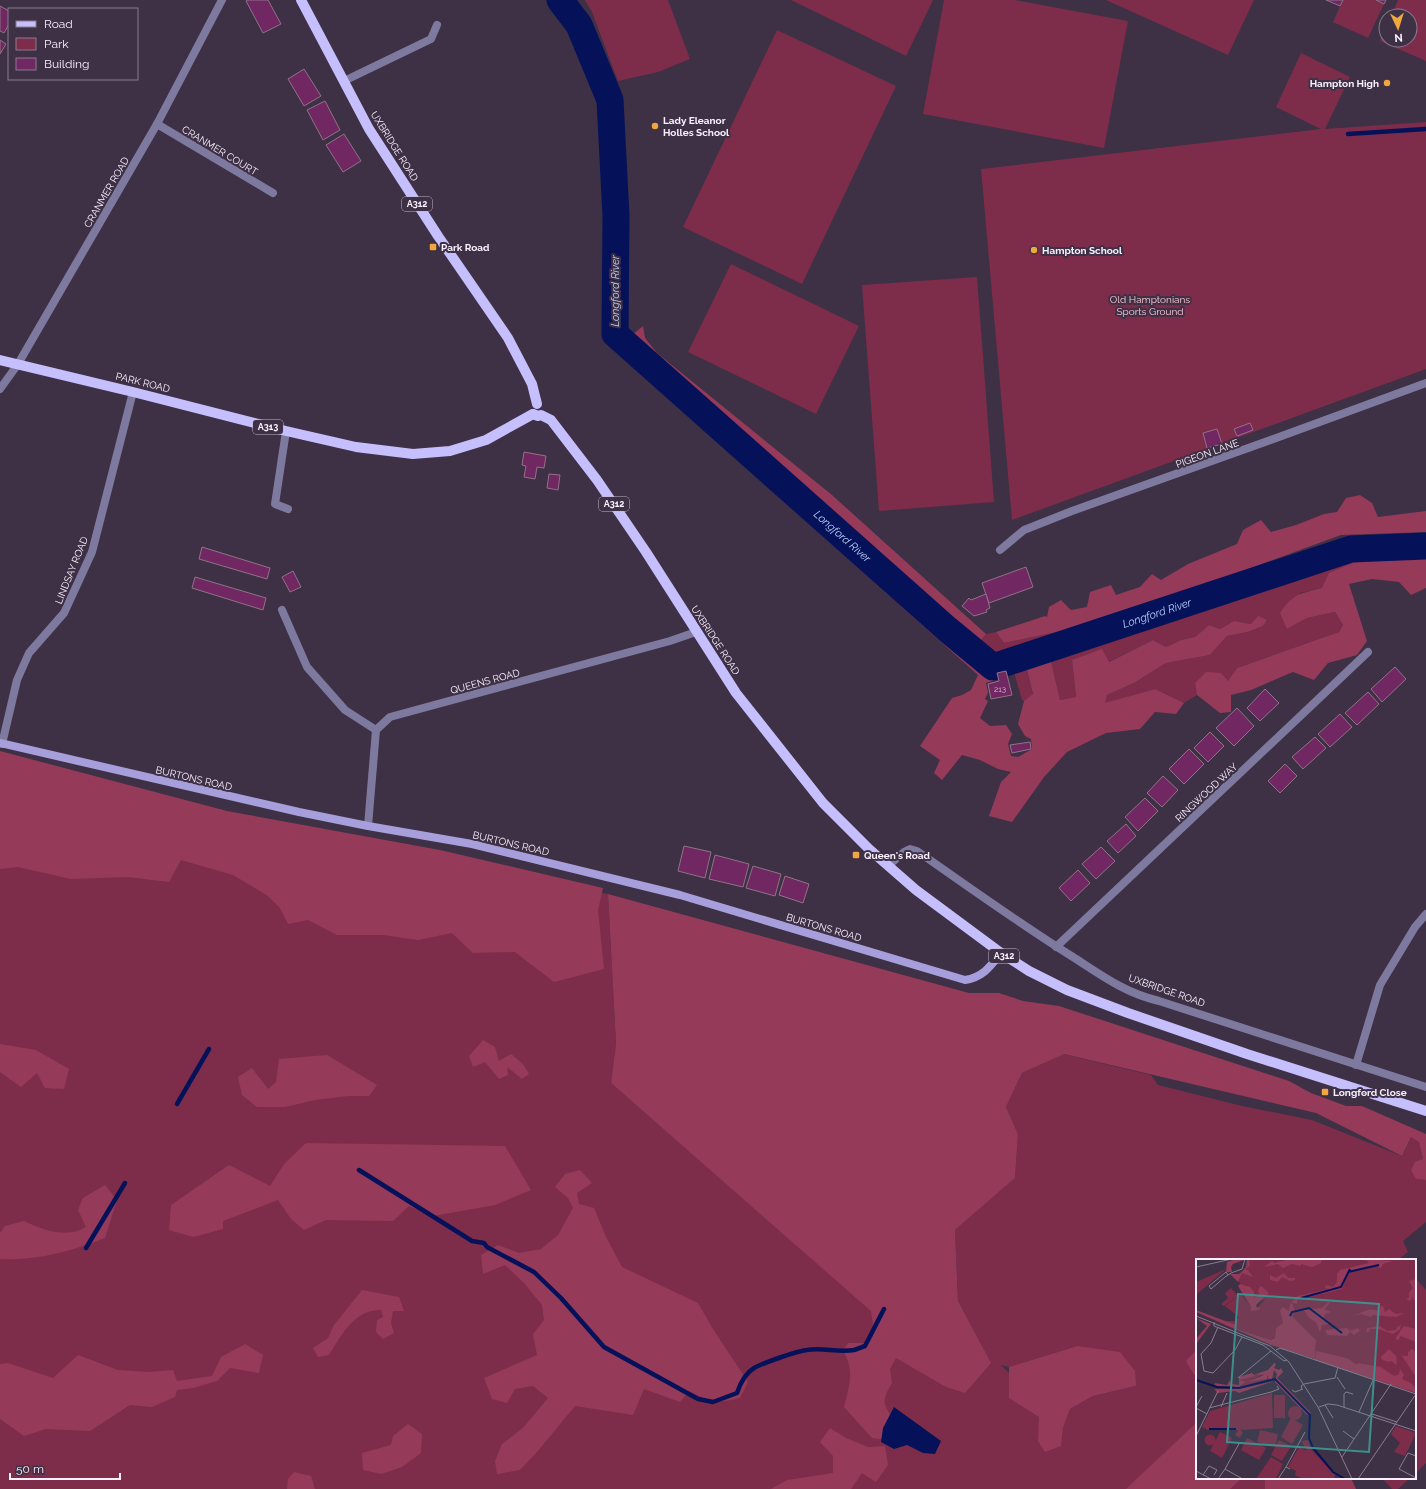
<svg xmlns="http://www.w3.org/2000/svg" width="1426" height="1489" font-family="Raleway,sans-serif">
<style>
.green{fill:#7d2d4a;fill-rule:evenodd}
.forest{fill:#963a5a}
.water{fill:#05125a}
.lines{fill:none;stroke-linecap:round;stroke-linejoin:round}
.stream{stroke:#05125a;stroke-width:4.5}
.river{stroke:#05125a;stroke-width:27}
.building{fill:#712761;stroke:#8e7486}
.street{stroke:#7e7a9f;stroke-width:8}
.secondary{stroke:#a79fdb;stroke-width:8}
.primary{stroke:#c6bffd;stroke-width:10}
.poi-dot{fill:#efa73e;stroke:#3e3045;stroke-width:1.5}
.labels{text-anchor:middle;stroke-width:4;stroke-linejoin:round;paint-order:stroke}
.number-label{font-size:8px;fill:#d8bed8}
.shield{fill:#3e3045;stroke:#c2b7c7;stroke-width:1}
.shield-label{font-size:9px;font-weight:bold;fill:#faf1ff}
.poi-label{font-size:10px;font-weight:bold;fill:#faf1ff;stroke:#3e3045;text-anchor:start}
.street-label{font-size:10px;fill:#faf1ff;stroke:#3e3045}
.park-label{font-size:10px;fill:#fbc6d4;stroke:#3e3045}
.water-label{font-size:11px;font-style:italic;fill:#bbcef9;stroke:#3e3045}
.inset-river{fill:none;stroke:#05125a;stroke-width:2}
.inset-road{fill:none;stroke:#897d8f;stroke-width:1}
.view{fill:#3e8f8b;fill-opacity:0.15;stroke:#3e8f8b;stroke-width:2}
.inset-edge{fill:none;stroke:#faf1ff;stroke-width:2}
</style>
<rect width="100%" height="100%" fill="#3e3045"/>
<!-- green -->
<g class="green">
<path d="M585,0H668L690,59L658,72L618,81L592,12Z"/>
<path d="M791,0H933L906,56Z"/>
<path d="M944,0H1015L1128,21L1104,148L923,114Z"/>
<path d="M1106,0H1254L1228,55Z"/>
<path d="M1343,0H1376L1384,4L1368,38L1333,22Z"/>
<path d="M1398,0H1426V61L1380,41L1386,27V40H1410V16H1391Z"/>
<path d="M777,30L896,86L802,284L683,227Z"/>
<path d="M1301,53L1350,77L1325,129L1426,122V369L1012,520L981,169L1321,129L1276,107Z"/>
<path d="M731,264L859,326L816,414L688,352Z"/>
<path d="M977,277L994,502L879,511L862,285Z"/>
<path d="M1426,552V554L1387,558L1322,588L1300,593L1287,629L1307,618L1335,612L1343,625L1339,632L1237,668L1228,681L1195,683L1197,695L1184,703L1155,689L1104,704L1107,695L1134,683L1166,663L1210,655L1227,636L1248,632L1263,626L1267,620L1251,624L1234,621L1220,629L1209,625L1195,637L1181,640L1166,647L1153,640L1108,662L1072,660L1076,697L1060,700L1050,657L1068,654L1347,555Z"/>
<path d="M1100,623L1034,645L994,662L976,649L986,634L996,632L1004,643Z"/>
<path d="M1026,666L1033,695L1024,701L1022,700L1013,669Z"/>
<path d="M0,765L238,826L608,894L616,1043L611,1083L887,1324L987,1356L958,1301L955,1230L1015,1178L1018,1134L1006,1107L1022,1073L1063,1054L1151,1075L1158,1085L1242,1106L1312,1120L1402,1156L1411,1137L1419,1141L1423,1159L1416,1179L1426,1180V1222L1403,1241L1408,1252L1398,1260H1197V1349L1187,1361L1194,1375L1197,1374V1422L1146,1471L1197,1478H1320L1330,1489H0ZM1077,1346L1136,1386L1093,1396L1070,1409L1067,1416L1038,1402L1001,1365L1009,1367Z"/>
<path d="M1415,1278L1426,1290V1463L1415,1474Z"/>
<path d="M1382,1478H1410L1398,1489H1392Z"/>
</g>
<!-- forest -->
<g class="forest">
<path d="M643,326L645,338L657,353L832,495L986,634L970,655L996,672L998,679L986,683L988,692L985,699L988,701L980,718L990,726L1006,725L1012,734L1008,744L1011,756L1018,757L1032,749L1031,739L1025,736L1018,724L1024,701L1033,694L1026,666L1050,657L1060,700L1076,697L1072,660L1102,649L1109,662L1153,640L1166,647L1181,640L1195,637L1209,625L1220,629L1234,621L1251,624L1258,616L1267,620L1263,626L1248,632L1227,636L1210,655L1166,663L1134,683L1107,695L1105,703L1155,689L1184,703L1176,714L1155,712L1140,729L1106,733L1067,752L1044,777L1012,822L989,816L1001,782L1011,772L998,769L980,760L962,755L942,780L934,773L940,760L920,746L952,698L962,695L971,690L978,675L614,350Z"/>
<path d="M1360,495L1372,503L1378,517L1426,511V532L1341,535L1100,623L1004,643L996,632L1045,616L1047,617L1049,607L1061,600L1071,610L1087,607L1090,592L1111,585L1116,595L1140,587L1152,574L1161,580L1188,564L1237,544L1243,530L1261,520L1271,532L1296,525L1324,514L1337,512L1346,498Z"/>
<path d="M1426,554V588L1411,595L1399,582L1372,579L1349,584L1367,641L1357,655L1328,663L1314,680L1293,672L1251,690L1231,695V712L1220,713L1197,695L1195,683L1206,672L1221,673L1228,681L1237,668L1339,632L1343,625L1335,612L1307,618L1287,629L1280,613C1294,593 1299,594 1322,588L1329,573L1353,563L1387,558Z"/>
<path d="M0,751L227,811L440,850L603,888L598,910L604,969L554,982L515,952L473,953L452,933L418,940L383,935H337L308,920L288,924L280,908L268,896L233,875L181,860L169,882L128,877L71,879L18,867L0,869Z"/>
<path d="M608,894L969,993H999L1023,1001L1059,1006L1289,1081L1311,1093L1346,1106H1362L1426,1134V1180L1416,1179L1411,1170L1415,1162L1423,1159L1419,1142L1411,1137L1402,1156L1316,1113L1064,1054L1022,1073L1006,1107L1018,1134L1015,1178L955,1230L958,1301L991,1363L965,1393L946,1387L896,1358L890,1369L892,1383C879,1404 885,1407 898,1425L887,1440L872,1438L844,1407C849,1387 855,1370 843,1351L848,1343H865L874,1330L871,1311L611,1083L616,1043Z"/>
<path d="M483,1040L495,1047L499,1061L511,1054L523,1064L529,1074L522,1079L507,1067L508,1075L499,1079L485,1062L473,1067L469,1056Z"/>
<path d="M0,1044L36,1050L69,1069L64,1089L45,1088L37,1073L21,1087L0,1072Z"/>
<path d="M327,1055L377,1085L369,1096H348L315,1100L285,1107H257L242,1095L238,1077L252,1068L268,1089L276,1082L279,1059Z"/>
<path d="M306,1143L505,1146L531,1190L495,1205L433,1216L409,1206L393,1221L326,1220L304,1230L291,1219L278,1200L223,1221V1229L193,1237L169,1230L171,1205L229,1165L270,1186L284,1164Z"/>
<path d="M580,1170L592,1183L577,1193L579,1204L594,1208L606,1237L622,1267L698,1303L713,1329L748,1382L740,1398C715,1404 711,1402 689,1391L680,1402L644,1389L633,1415L575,1406L537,1452L520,1470L497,1474L495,1461L502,1444L523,1428L548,1398L533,1386L515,1389L507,1403L492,1399L484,1378L537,1355L533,1334L544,1320L542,1305L524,1283L505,1265L483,1274L481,1255L498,1245L519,1253L541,1249L558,1235L573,1208L568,1198L555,1187L565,1174Z"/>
<path d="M105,1185L117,1200L105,1238C72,1251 37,1261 0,1259V1233L5,1226L24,1221C43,1230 66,1239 86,1227L78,1210L83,1198Z"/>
<path d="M362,1290L399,1297L404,1311H393L391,1323L394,1333L383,1339L376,1332L377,1320L383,1317L381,1310C354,1310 342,1334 329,1355L318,1357L313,1348L328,1338L334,1325Z"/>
<path d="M245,1344L263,1355L259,1373L230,1368L217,1381L193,1388L177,1390L175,1397L152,1407L130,1405L90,1431L46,1429L24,1436L0,1419V1364L8,1363L53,1378L78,1355L118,1370L149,1372L173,1370L177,1381L212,1376L221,1357Z"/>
<path d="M1077,1346L1120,1352L1135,1371L1136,1386L1093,1396L1070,1409L1063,1427L1061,1446L1045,1452L1038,1441L1039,1417L1009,1398V1367Z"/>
<path d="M1197,1349V1374L1194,1375L1186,1361Z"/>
<path d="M1197,1422V1478H1242L1230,1489H1126Z"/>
<path d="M408,1424L422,1434L421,1453L402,1467L381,1474L363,1470L362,1453L391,1445L393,1436Z"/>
<path d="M830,1428L846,1438L868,1447L885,1446L888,1465L876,1482L862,1473L851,1489H771L787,1480L833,1473V1456L820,1442Z"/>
<path d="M294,1472L311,1476L315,1489H287L288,1479Z"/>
<path d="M1265,1478H1351L1356,1489H1265Z"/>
</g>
<!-- water -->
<path class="water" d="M894,1407L941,1441L935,1454L923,1453L907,1445L894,1449L881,1442L883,1428Z"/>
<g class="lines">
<!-- stream -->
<g class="stream">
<path d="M1348,134L1426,129"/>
<path d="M177,1104L209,1049"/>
<path d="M359,1170L472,1241L484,1243L487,1247L534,1272L561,1298L604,1347L698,1399L713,1402L737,1393C740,1384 746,1373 754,1368C763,1363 797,1351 807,1350C822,1347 838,1353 854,1350C858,1349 862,1347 865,1346L884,1309"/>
<path d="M86,1248L125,1183"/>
</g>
<!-- river -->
<path class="river" id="s1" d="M560,0L579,25L610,100L616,216L615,334L947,629L993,667L1351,549L1426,546"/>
</g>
<!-- building -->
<g class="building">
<path d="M248,0H268L281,24L263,33L246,1Z"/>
<path d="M1326,0H1343L1340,6Z"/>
<path d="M1376,0H1386L1384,4Z"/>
<path d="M0,6L9,11V24L4,33L0,31Z"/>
<path d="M0,40L6,44L0,54Z"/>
<path d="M304,69L321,96L304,106L288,79Z"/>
<path d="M325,101L340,130L323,140L307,110Z"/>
<path d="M344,134L361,161L343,172L326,145Z"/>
<path d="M1250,423L1253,430L1237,436L1234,429Z"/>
<path d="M1217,429L1222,444L1207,448L1203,433Z"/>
<path d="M524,452L546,456L544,468L537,467L535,479L524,477L526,466L522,465Z"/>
<path d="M549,474L560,475L558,490L547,488Z"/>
<path d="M202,547L270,568L267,579L199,559Z"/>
<path d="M1026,567L1033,587L989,603L982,583Z"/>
<path d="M293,571L301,587L290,592L282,577Z"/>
<path d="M195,577L266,598L263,610L192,588Z"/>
<path d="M986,594L990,608L986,610L987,612L974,616L962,606L969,598L971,600Z"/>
<path d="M1395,667L1406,679L1382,702L1371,689Z"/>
<path d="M1006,671L1012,695L991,699L988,684L999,681L997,673Z"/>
<path d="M1265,689L1279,703L1260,721L1247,708Z"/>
<path d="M1368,692L1379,704L1357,725L1345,713Z"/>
<path d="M1237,708L1254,726L1234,746L1216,728Z"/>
<path d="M1340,714L1352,727L1330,747L1318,734Z"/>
<path d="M1210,732L1224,746L1208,762L1194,748Z"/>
<path d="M1315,737L1326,748L1303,769L1292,757Z"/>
<path d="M1030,742L1031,749L1012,753L1010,745Z"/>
<path d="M1189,749L1204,764L1184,784L1169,769Z"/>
<path d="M1285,764L1297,776L1280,793L1268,781Z"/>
<path d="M1163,776L1178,790L1162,807L1147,793Z"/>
<path d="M1145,798L1158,811L1138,831L1125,817Z"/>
<path d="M1126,824L1136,836L1118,853L1107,841Z"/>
<path d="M684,846L711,852L705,878L678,871Z"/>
<path d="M1101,847L1115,861L1096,879L1082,864Z"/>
<path d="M715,855L749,864L743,887L709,879Z"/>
<path d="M753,866L781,874L775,896L746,888Z"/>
<path d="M1078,870L1090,883L1071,901L1059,888Z"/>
<path d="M785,876L809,884L803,903L779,895Z"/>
</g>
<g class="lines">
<!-- street -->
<g class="street">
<path d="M344,81L431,39L437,25"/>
<path d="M157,124L273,193"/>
<path d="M0,389L18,364L157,124L222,0"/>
<path d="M286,431L275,504L288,509"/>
<path d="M1000,550L1024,530L1072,511L1279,437L1426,383"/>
<path d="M282,610L307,667L345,710L376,730"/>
<path d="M2,744L17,680L29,653L64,613L92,552L133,392"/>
<path d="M368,826L376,730L390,717L670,641L696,632"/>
<path d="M888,866L904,852L910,849L917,851C969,887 1020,924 1073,957C1101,975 1125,993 1159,1001L1426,1087"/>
<path d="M1056,947L1368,652"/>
<path d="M1356,1065L1380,985L1415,927L1426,914"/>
</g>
<!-- secondary -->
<path class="secondary" d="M0,743L299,812L368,826L472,844L680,895L965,980C983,977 990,967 1001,953"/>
<!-- primary -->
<g class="primary">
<path d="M301,0L369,129L438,236L508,338L532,384L537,404"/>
<path d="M0,360L133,392L286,431L356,447L413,454L450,451L486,440L533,414"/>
<path d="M533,414L538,416L541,415L551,420L597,480L646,552L736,693L823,803L869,849L916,890L1001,953L1029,971L1067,990L1128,1013L1247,1054L1426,1111"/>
</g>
</g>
<!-- markers -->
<g class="poi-dot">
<circle cx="1387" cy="83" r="4"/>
<circle cx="655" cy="126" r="4"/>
<rect x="429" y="243" width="8" height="8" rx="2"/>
<circle cx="1034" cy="250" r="4"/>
<rect x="852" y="851" width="8" height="8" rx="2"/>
<rect x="1321" y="1088" width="8" height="8" rx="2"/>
</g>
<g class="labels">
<!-- number labels -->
<g class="number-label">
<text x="1000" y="692">213</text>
</g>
<!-- shield labels -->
<g class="shield">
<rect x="402" y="197" width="30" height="14" rx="3"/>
<rect x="253" y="420" width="30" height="14" rx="3"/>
<rect x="599" y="497" width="30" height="14" rx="3"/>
<rect x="989" y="949" width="30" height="14" rx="3"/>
</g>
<g class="shield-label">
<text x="417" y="207">A312</text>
<text x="268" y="430">A313</text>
<text x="614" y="507">A312</text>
<text x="1004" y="959">A312</text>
</g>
<!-- poi labels -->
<g class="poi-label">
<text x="1379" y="87" text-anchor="end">Hampton High</text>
<text x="663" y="124">Lady Eleanor<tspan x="663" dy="12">Holles School</tspan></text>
<text x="441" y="251">Park Road</text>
<text x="1042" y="254">Hampton School</text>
<text x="864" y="859">Queen's Road</text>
<text x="1333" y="1096">Longford Close</text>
</g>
<!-- street labels -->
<g class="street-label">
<text transform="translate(395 146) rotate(58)" y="4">UXBRIDGE ROAD</text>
<text transform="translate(220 150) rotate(31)" y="4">CRANMER COURT</text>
<text transform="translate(106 192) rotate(-60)" y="4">CRANMER ROAD</text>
<text transform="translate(143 382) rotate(14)" y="4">PARK ROAD</text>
<text transform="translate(1207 453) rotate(-20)" y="4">PIGEON LANE</text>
<text transform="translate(71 570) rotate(-68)" y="4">LINDSAY ROAD</text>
<text transform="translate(716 640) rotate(57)" y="4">UXBRIDGE ROAD</text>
<text transform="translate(485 681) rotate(-15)" y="4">QUEENS ROAD</text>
<text transform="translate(194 778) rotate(13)" y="4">BURTONS ROAD</text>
<text transform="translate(1206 792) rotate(-43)" y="4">RINGWOOD WAY</text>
<text transform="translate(511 843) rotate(13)" y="4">BURTONS ROAD</text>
<text transform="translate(824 927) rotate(16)" y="4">BURTONS ROAD</text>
<text transform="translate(1167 990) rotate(19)" y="4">UXBRIDGE ROAD</text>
</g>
<!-- park labels -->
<g class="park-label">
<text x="1150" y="303">Old Hamptonians<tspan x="1150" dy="12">Sports Ground</tspan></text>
</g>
<!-- water labels -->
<g class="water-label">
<text transform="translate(615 291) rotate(-90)" y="4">Longford River</text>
<text dy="4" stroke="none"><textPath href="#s1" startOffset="651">Longford River</textPath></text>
<text dy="4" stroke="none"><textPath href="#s1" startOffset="1023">Longford River</textPath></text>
</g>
</g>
<!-- overview -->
<g transform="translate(1196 1259)">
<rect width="220" height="220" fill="#3e3045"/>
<path d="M220,0V132L155,109L119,100L120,81L94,55L85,52L87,64L79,79L75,81L41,70L40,66L31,63L0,51L29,62H39L43,58L29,47L45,35L55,48L54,52L61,49L69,40L57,43L39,17L51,9L53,1ZM30,10L7,30L0,36V23ZM35,29L42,37L28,47L25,45L32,39L29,34ZM60,115H68L53,122L71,120L73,116V120L43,129L32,128L45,127L50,123L44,121ZM76,134L77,169L44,171L47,173L44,179L39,176L42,171H12L6,168L14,152ZM78,136H89V159H78ZM92 154a7 7 0 1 1 14 0a7 7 0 1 1-14 0ZM95,159L107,166L96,185L85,178ZM200,167L220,174L209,197L198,193L204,184L195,175ZM64,171L82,175L79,188L61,183ZM24,173L36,179L26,199L14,192ZM8.5 181a5.5 5.5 0 1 1 11 0a5.5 5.5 0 1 1-11 0ZM51,179L70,189L63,201L45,191ZM83,181L95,187L86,202L75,196ZM112,181L116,191L139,216L138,220H107L99,216L100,212L92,208L103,188L111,192L105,182ZM75,198L87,205L80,220H60Z" fill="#7d2d4a"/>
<path d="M40,0L48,1L37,5L35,8L36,13H30L31,3ZM51,0H57L53,1L54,6L49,11H52L57,18L46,14L42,23L34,15H44L50,8ZM94,0H126L125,4L116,8L105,5V7L96,5L87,9L82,5L68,8L76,2L78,4ZM169,0L197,2L187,5L185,9L180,7L152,13L146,30L101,41V45L95,43L102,37L133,30L129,29L130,26L137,28L141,23V15L144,11L173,4ZM88,14L92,19H99V21L94,22L86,18L82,23L74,21V16L80,19ZM220,20V43L217,40L218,37L214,42L210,40L213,39V34L217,29L213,22ZM44,25L54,28L58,33V39L63,35L62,31L65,27L73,34L60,46L61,49L64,48L63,51L54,52L55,48L42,27ZM132,43L134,44L128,50L135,53L129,55L128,60L134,65L126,66L124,73L120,63L113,59L108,51L126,49ZM96,44L99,53L96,57L120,81L119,100L75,86L0,53V51L40,66L41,70L75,81L79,79L80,69L87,64L84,51L87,48L93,52L94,45ZM185,47H187L189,53L193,50L200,55L208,54L200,58L177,56L175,58L165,55L156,57L174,50L183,52ZM0,59L15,65L0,85V80L11,67ZM205,66L204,70L197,75L182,70H174L173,73H170L171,69L184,67L191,72L200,71L201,68ZM208,67L220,70V83L204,77L203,81L199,80ZM151,69L154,72L162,69L164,72L158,76L154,73L151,77L131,76L129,71ZM193,90L200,97L201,106L195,102L193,103L186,101L185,98ZM216,90L220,93V118L206,97H212V93ZM120,92L151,99L161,106L162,104L185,108L198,117L203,115L204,110L208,116L206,120L215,124L220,129V134L119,101ZM78,104L80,105L78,109L83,111L85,109L87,113L81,119L115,154L111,156L79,123L81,115L78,111L76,120H73L71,116V120L51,123L68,116L60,115L72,111ZM56,114L59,117L44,121L50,123L43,128L18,127L19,124L31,126L34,121L35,125L43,126V118ZM78,122L43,134L39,132L22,134L18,130H43Z" fill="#963a5a"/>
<path class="inset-river" d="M152,13L183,6M105,39L145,28L154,10M94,57L96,53L113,49L146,74M0,121L21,128L43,129L79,120L114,156L113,179L117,189L137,213L149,220M13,170H40"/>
<path class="inset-road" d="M0,8L36,0M32,16L30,13L13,27L15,30L29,18L35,14L46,10L49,0M0,57L74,87L93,103L122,148L156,220M18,63V67L67,86L88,102L91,101M22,68L15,84L5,95L8,112L17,114L39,91L46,78M80,91L84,89L220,135L162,220M141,118L149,130M42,119L75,92M106,130L105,127L108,125L139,119L142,108M96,131L99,133L107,130M129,146L137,159M0,148L6,137M25,148L31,134M123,148L132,145L141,146L220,172M148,148V135L150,133L157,135M0,149L11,155M13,149L75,133L83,130L81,127M163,153L178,119M176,155L201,163M147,172L158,180M0,177L22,132M220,197L212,194L203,210L220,219M146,198L195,125M29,210L44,183M94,210L90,208L109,173M0,212L15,220M7,216L13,207L21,211L18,216M22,220L29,210L45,219M82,220L90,208"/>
<path class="view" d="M42,35L183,45L173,193L31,183Z"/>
<rect width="220" height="220" class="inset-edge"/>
</g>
<!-- legend -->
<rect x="8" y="8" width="130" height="72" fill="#3e3045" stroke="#897d8f"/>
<rect x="16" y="21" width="20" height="6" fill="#c6bffd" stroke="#897d8f"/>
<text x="44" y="28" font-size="12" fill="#faf1ff">Road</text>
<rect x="16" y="38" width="20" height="12" fill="#7d2d4a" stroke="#897d8f"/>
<text x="44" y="48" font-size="12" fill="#faf1ff">Park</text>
<rect x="16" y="58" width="20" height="12" fill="#712761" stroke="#897d8f"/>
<text x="44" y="68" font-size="12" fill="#faf1ff">Building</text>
<!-- north arrow -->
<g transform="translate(1398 28) rotate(176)"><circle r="19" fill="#3e3045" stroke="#897d8f"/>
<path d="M0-3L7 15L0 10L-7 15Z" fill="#efa73e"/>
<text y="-6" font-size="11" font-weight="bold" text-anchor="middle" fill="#faf1ff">N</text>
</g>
<!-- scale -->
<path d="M10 1473v6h110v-6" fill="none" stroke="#faf1ff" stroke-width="2"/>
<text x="16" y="1473" font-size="12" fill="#faf1ff" stroke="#3e3045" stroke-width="3" paint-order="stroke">50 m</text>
</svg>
